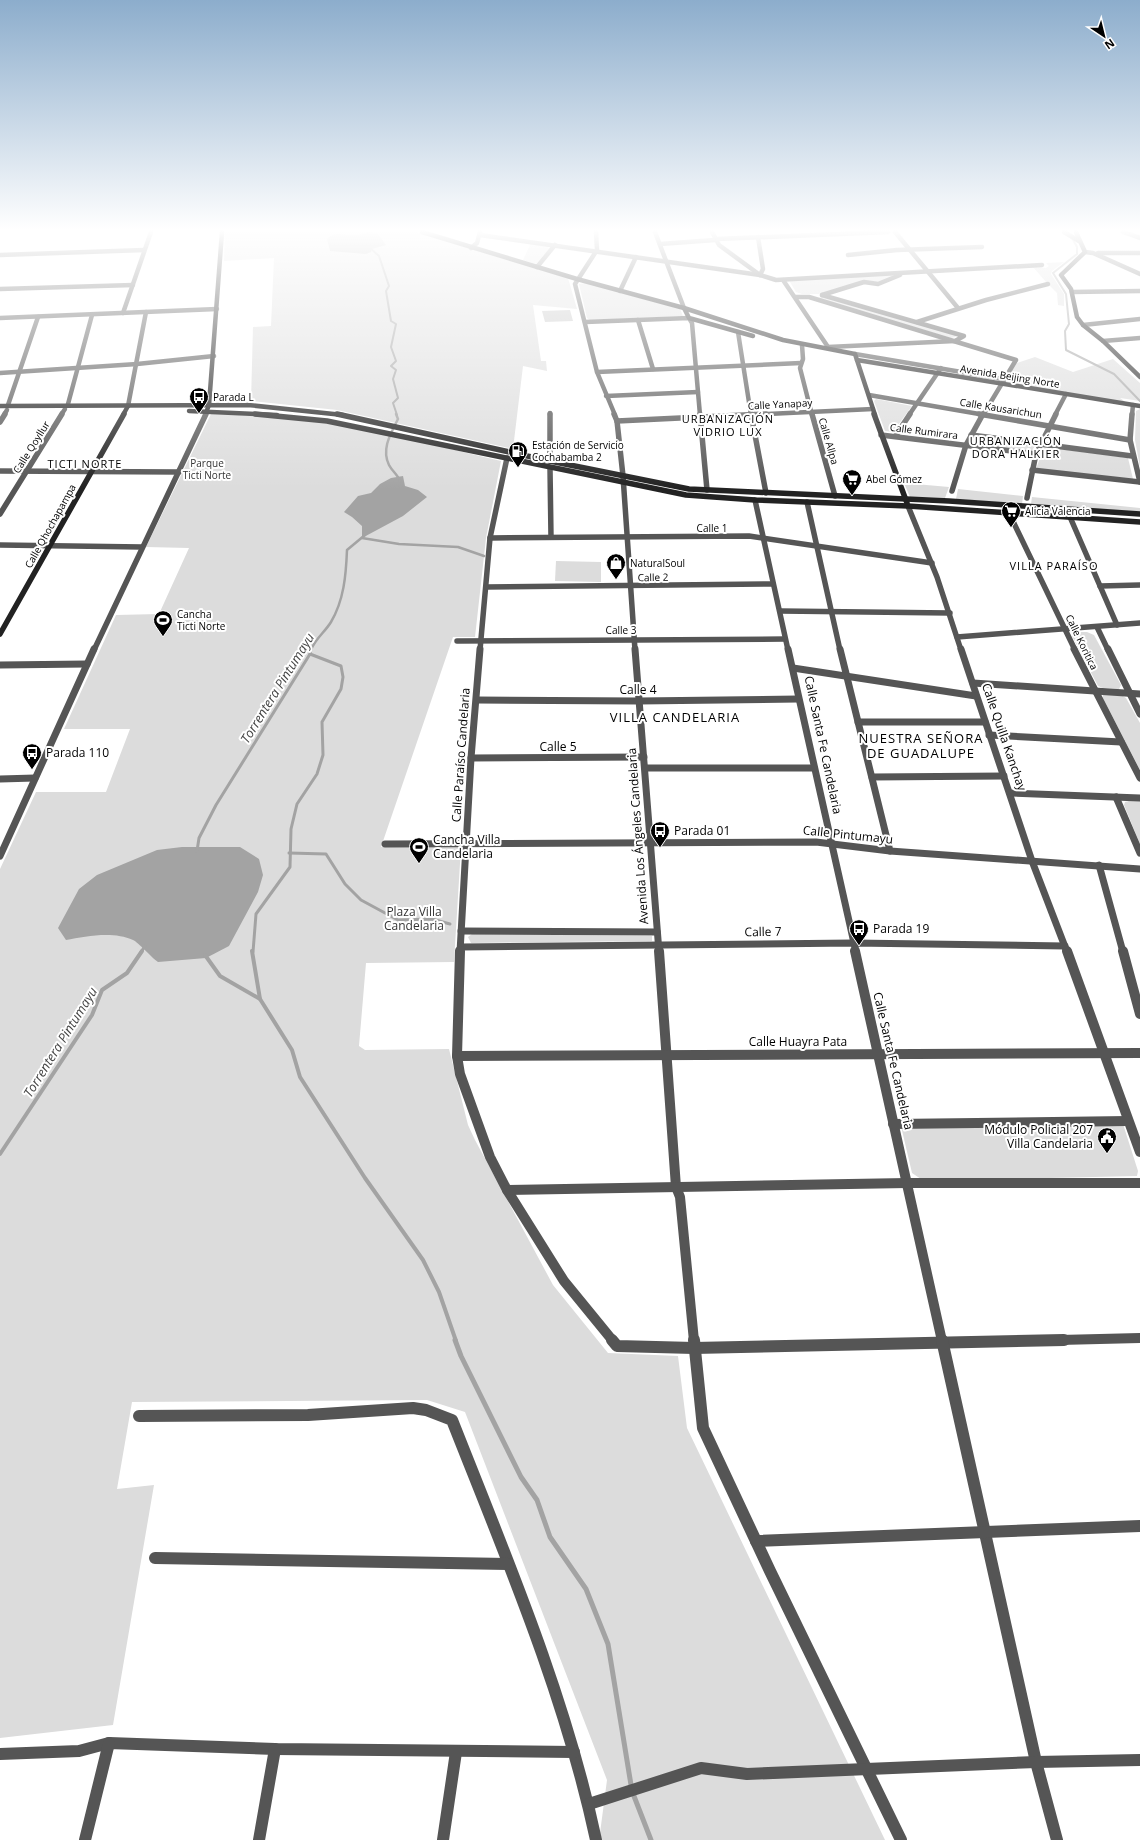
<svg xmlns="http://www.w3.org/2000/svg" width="1140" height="1840" font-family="'Open Sans',sans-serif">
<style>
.green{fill:#dcdcdc}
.water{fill:#a3a3a3}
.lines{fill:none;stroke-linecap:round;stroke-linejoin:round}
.stream-far4{stroke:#a3a3a3;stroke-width:2}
.stream-far3{stroke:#a3a3a3;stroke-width:2.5}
.stream-far2{stroke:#a3a3a3;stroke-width:3}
.stream-far1{stroke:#a3a3a3;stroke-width:4}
.stream{stroke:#a3a3a3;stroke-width:5}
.building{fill:#c4c4c4}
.street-far4{stroke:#555;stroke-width:4.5}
.street-far3{stroke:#555;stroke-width:5.5}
.street-far2{stroke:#555;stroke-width:7}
.street-far1{stroke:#555;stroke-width:10}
.street{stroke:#555;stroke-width:12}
.secondary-far1{stroke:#222;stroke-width:4.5}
.secondary{stroke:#222;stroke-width:5.5}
.labels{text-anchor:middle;stroke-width:4;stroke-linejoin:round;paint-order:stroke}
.far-street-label{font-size:10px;fill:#000;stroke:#fff}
.far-poi-label{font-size:10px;fill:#000;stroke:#fff;text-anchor:start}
.far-park-label{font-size:10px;fill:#333;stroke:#fff}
.far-neighbourhood-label{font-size:11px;letter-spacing:1px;fill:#000;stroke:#fff}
.street-label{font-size:12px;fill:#000;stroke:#fff}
.poi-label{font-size:12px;fill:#000;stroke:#fff;text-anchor:start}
.park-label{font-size:12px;fill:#333;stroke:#fff}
.water-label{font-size:13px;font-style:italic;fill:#444;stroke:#fff}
.neighbourhood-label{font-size:13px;letter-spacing:1px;fill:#000;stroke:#fff}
</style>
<rect width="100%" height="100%" fill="#fff"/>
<!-- green -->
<g class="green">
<path d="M225,232H415L568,278L577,309L533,305L541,361H546L547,371L523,366L513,449L337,410L251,401L253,327L271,326L274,258L224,261Z"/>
<path d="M531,243L550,248L536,264L523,260Z"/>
<path d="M1064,262L1052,271L1051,274L1064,294V306L1058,305L1057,293L1049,285L1051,284L1046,282L1033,267L1046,268L1049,266L1046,263Z"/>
<path d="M897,275L877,283L863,281L819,294H802L796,292L790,282L791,280Z"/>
<path d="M586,283L680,309L683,316L590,320L587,318L579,284Z"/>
<path d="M826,296L955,335L956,337L951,338L817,298Z"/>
<path d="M1035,357L1073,372L1113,359L1140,383V401L1120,398L1127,403L1004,382L1017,363Z"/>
<path d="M876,399L912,406L893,432L885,431L874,401Z"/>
<path d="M1140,409V467L1135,440L1136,411Z"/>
<path d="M211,414C245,415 278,417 311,421C375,428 439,447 501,461L486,538L475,637H453L381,847H461L454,962L366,963L359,1046L365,1050L449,1049L468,1125L475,1140L553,1285L608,1353L678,1356L687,1428L885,1840H602L600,1833L607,1780L465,1412L427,1400L132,1402L117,1489L154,1485L113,1725L0,1738V869L36,792H106L130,729H64L116,615L159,614L189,548L146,547Z"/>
<path d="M975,437L1035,445L1032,452L972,443Z"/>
<path d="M1044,447L1128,458L1133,479L1036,469Z"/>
<path d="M904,483L949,487L945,498L910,497Z"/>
<path d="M958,489L1023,496L1022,504L956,499Z"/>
<path d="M1032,497L1140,508V512L1031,504Z"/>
<path d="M556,561L601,562V582L555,581Z"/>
<path d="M1074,632H1087L1094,635L1121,685L1119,689L1103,688L1098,686L1072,636Z"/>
<path d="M1103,695H1121L1126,698L1140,723V770L1103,698Z"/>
<path d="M1129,801H1140V844L1124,805L1125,802Z"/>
<path d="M472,934L652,936V941L471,943L468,937Z"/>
<path d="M1123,1124L1138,1171L1137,1176L924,1181L912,1173L901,1126Z"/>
</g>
<!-- water -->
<g class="water">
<path d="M369,232L378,234L386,245L372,249L371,252L366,254L330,251L327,239C335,230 345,236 356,235C360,235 365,233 369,232Z"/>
<path d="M403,476L405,486L418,490L427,497L403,516L362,538V526L352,517L344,512L358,496L371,493L380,484L391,478Z"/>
<path d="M182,847H240L259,859L263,875L258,892L229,946L206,958L158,962C152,958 138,942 133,940C114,931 86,936 66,940L58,928L79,889L97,875L157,850Z"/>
</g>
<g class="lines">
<!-- stream-far4 -->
<g class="stream-far4">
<path d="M1072,238L1077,247V254L1053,273L1066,294L1069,324L1065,331L1066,350L1114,374L1140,401"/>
<path d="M369,247L379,256L389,286L386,291L391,321L396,324L391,347L396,361L391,366L396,370L393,379L398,398L393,403L397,415"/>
</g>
<!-- stream-far3 -->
<g class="stream-far3">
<path d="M396,414L398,419C391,433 381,449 389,465C392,471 398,475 400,481"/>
<path d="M362,538L399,544L458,547L484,556"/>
<path d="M311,650C315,639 325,632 331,622C344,600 346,575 347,550L365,535"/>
</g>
<!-- stream-far2 -->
<g class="stream-far2">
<path d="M197,851L199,838L216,805L310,654L311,649"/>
<path d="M289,853L326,854L345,884L361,900L398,920L432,919L450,924"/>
<path d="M141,952L145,946"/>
<path d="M253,952L256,914L290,867L291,829L297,804L317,774L323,755L322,722L341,689L343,677L341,666L310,654"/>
</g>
<!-- stream-far1 -->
<g class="stream-far1">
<path d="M252,951L260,999"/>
<path d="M205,955L220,976L260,999L292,1050L300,1077L365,1178L423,1260L439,1292L456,1341"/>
<path d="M0,1154L92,1015L102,990L127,973L142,951"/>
</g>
<!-- stream -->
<path class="stream" d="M455,1340L461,1356L521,1477L537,1500L550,1537L586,1589L608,1644L632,1791L651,1840"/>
</g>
<!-- building -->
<path class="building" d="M570,310L573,321L545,322L542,311Z"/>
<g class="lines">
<!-- street-far4 -->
<g class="street-far4">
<path d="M596,232L597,250L575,284L597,372L615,415"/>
<path d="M655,232L684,308"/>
<path d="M712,232L719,245L760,275L776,280L1042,265"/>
<path d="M895,232L958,308"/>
<path d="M1123,232L1140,238"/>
<path d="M480,235L760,275"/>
<path d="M758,237L763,269L760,275"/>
<path d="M716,239L888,232"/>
<path d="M660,244L715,240"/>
<path d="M471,248L477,243L480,232"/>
<path d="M1085,252L1093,253L1140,274"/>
<path d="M1098,253H1140"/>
<path d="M0,255L144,250"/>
<path d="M848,255L897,250L982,247"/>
<path d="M537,267L555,245"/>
<path d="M783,280L828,347"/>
<path d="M0,289L133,285"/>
<path d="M620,291L636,257"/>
<path d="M1072,292L1140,291"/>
<path d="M822,295L964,336L955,341L828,347"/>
<path d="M822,295L864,282L878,284L900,275"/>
<path d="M795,297H809L1016,360L983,415"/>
<path d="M123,313L151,232"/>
<path d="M0,318L217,309"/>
<path d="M638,320L653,369"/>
<path d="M585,322L689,318L692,323L700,415"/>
<path d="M917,322L986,300L1048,284"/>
<path d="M1083,325L1140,319"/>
<path d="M738,332L751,415"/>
<path d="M1103,341L1140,338"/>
<path d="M802,345L803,359L800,368L812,415"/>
<path d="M855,354L1003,379"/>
<path d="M597,372L801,363"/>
<path d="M0,373L137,364L214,356"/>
<path d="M869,395L985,415"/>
<path d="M606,396L698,392"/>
<path d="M68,404L92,315"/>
<path d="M8,405L38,317"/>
<path d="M128,406L146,312"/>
<path d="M550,413V415"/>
<path d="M4,415L7,410"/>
<path d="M61,415L65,409"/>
<path d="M205,415L207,411"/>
<path d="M745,415L873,409"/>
<path d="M909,415L941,368"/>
<path d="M1055,415L1066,394"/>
<path d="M1132,415L1133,405"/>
</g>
<!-- street-far3 -->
<g class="street-far3">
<path d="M550,414V461"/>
<path d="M614,414L617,421L623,476L635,650"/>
<path d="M700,414L707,490"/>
<path d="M751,414L766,493"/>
<path d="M812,414L835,496"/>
<path d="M979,414L1130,440"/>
<path d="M1132,414L1130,440L1140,482"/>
<path d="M617,421L766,414"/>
<path d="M0,422L5,414"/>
<path d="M881,435L1036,454"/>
<path d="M896,435L910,414"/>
<path d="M971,435L1132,456"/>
<path d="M550,468L551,537"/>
<path d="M1032,470L1140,482"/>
<path d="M0,471L179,472"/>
<path d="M952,491L966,445L983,414"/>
<path d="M1027,498L1036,454L1056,414"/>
<path d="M755,500L788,650"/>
<path d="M807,502L840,650"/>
<path d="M908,506L937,577L961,650"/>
<path d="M1009,513L1075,650"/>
<path d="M0,514L62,414"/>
<path d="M1070,517L1117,625"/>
<path d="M490,538L749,536L932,563"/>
<path d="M0,545L142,547"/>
<path d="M1100,586L1140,585"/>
<path d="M486,587L773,584"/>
<path d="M780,611L950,613"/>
<path d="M1097,627L1108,650"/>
<path d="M957,637L1140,623"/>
<path d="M457,641L785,639"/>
<path d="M94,650L206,414"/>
<path d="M480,650L490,538L507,458"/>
</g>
<!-- street-far2 -->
<g class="street-far2">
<path d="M635,649L659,952"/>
<path d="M788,649L856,952"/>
<path d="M840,649L890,851"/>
<path d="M961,649L1032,861L1067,952"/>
<path d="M1074,649L1140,778"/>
<path d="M1108,649L1140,714"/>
<path d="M0,665L87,664"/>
<path d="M793,668L976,696"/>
<path d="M973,683L1140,694"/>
<path d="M477,700L639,701L798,699"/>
<path d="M858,722H985"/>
<path d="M989,735L1121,742"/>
<path d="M471,758L644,757"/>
<path d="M646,768H814"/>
<path d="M872,777L1004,776"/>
<path d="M0,779L35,778"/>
<path d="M1010,793L1140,798"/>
<path d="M1116,797L1140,853"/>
<path d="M385,844L816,842L890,851L1140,869"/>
<path d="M0,856L94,649"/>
<path d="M1099,865L1123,952"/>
<path d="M461,931L657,932"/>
<path d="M461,947L853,943L1065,946"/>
<path d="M460,952L471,758L480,649"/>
</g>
<!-- street-far1 -->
<g class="street-far1">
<path d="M460,951L457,1056L460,1074L490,1157L507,1190L564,1281L613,1341"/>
<path d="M659,951L676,1187L680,1197L694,1341"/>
<path d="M855,951L942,1341"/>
<path d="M1067,951L1140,1152"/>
<path d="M1123,951L1140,1014"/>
<path d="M457,1056L1140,1053"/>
<path d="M893,1124L1128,1121"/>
<path d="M507,1190L907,1183H1140"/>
<path d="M1019,1341L1140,1338"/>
</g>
<!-- street -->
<g class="street">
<path d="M612,1340L617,1346L694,1348L1064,1340"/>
<path d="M694,1340L703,1428L770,1571L901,1840"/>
<path d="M942,1340L1036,1762L1057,1840"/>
<path d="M139,1416L308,1415L413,1408L426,1410L452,1420C506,1557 565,1695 596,1840"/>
<path d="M756,1541L1140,1526"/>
<path d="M155,1558L508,1564"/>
<path d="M0,1754L79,1751L109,1743L275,1749L574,1752"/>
<path d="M589,1804L701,1768L747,1774L1036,1762L1140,1760"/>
<path d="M85,1840L109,1743"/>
<path d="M259,1840L275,1749"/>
<path d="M443,1840L456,1752"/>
</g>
<!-- secondary-far1 -->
<g class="secondary-far1">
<path d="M422,232L577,279L684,308L783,340L855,354L875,415"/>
<path d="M1064,232L1079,241"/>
<path d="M1076,232L1085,252L1061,275L1071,289L1077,317L1083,325L1103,341L1140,377"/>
<path d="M684,308L689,318L753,336"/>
<path d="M857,360L1140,406"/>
<path d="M0,406L248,405L343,415"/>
<path d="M207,410L209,405L222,232"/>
<path d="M189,411L277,415"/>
<path d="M123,415L128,406"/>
</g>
<!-- secondary -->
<g class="secondary">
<path d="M255,414L327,421L686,495L755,500L908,506L1140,522"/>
<path d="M337,414L550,461L689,489L949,501L1140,514"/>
<path d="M874,414L907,503"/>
<path d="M0,634L124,414"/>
</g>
</g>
<!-- sky -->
<linearGradient id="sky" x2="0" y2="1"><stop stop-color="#8cadcc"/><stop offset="0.47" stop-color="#fff"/><stop offset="1" stop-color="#fff" stop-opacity="0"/></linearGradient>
<rect width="1140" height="489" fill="url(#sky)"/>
<!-- icons -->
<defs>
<g id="bus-pin" transform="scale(1)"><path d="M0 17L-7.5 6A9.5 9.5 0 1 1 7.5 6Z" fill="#000" stroke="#fff"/><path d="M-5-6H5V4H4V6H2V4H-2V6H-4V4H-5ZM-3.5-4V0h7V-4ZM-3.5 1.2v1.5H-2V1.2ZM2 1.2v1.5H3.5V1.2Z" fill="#fff"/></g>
<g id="fuel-pin" transform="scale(1)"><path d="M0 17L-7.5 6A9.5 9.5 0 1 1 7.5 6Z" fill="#000" stroke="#fff"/><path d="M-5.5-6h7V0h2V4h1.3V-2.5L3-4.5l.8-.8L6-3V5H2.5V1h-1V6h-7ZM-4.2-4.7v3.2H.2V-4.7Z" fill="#fff"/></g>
<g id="supermarket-pin" transform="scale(1)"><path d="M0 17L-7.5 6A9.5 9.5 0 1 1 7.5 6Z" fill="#000" stroke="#fff"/><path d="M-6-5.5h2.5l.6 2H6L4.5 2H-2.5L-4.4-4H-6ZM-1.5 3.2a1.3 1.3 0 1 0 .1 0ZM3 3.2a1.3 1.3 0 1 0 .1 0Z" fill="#fff"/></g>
<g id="shop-pin" transform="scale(1)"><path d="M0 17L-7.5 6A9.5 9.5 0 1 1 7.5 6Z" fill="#000" stroke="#fff"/><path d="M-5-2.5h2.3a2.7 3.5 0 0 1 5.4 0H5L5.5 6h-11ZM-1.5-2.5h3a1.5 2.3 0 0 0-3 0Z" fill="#fff"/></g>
<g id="stadium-pin" transform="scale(1)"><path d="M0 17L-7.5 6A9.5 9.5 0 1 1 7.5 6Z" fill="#000" stroke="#fff"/><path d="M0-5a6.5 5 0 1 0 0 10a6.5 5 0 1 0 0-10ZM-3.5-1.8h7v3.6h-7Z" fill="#fff"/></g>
<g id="civic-pin" transform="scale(1)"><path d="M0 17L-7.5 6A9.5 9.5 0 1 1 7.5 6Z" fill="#000" stroke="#fff"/><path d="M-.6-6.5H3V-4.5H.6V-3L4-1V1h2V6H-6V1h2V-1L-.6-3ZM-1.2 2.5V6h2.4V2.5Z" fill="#fff"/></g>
</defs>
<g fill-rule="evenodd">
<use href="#bus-pin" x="199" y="397"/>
<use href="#fuel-pin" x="518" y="451"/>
<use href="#supermarket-pin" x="852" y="479"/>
<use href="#supermarket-pin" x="1011" y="511"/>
<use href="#shop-pin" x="616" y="563"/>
<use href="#stadium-pin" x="163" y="620"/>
<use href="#bus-pin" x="32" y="753"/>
<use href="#bus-pin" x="660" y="831"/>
<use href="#stadium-pin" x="419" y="847"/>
<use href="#bus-pin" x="859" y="929"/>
<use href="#civic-pin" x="1107" y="1137"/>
</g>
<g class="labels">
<!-- far-street labels -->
<g class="far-street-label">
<text transform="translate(1010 376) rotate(9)" y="4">Avenida Beijing Norte</text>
<text transform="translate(780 404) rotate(-3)" y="4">Calle Yanapay</text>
<text transform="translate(1001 408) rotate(9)" y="4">Calle Kausarichun</text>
<text transform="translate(924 431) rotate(7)" y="4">Calle Rumirara</text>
<text transform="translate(829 441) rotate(74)" y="4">Calle Allpa</text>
<text transform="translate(31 447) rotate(-58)" y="4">Calle Qoyllur</text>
<text transform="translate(50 526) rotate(-61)" y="4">Calle Qhochapampa</text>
<text x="712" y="532">Calle 1</text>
<text transform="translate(653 577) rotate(-1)" y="4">Calle 2</text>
<text x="621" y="634">Calle 3</text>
<text transform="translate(1082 642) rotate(64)" y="4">Calle Koritica</text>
</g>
<!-- far-poi labels -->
<g class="far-poi-label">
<text x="213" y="401">Parada L</text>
<text x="532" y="449">Estación de Servicio<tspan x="532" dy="12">Cochabamba 2</tspan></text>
<text x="866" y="483">Abel Gómez</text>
<text x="1025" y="515">Alicia Valencia</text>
<text x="630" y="567">NaturalSoul</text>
<text x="177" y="618">Cancha<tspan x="177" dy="12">Ticti Norte</tspan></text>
</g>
<!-- far-park labels -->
<g class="far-park-label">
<text x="207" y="467">Parque<tspan x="207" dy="12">Ticti Norte</tspan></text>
</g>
<!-- far-neighbourhood labels -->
<g class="far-neighbourhood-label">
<text x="728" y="423">URBANIZACIÓN<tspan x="728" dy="13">VIDRIO LUX</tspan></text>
<text x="1016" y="445">URBANIZACIÓN<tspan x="1016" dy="13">DORA HALKIER</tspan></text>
<text x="85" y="468">TICTI NORTE</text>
<text x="1054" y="570">VILLA PARAÍSO</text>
</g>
<!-- street labels -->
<g class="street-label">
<text x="638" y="694">Calle 4</text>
<text transform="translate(1004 737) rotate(71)" y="4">Calle Quilla Kanchay</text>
<text transform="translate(823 745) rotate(78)" y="4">Calle Santa Fe Candelaria</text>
<text x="558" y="751">Calle 5</text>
<text transform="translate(461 755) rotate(-86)" y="4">Calle Paraíso Candelaria</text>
<text transform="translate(848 835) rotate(6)" y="4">Calle Pintumayu</text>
<text transform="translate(638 836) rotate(-94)" y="4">Avenida Los Ángeles Candelaria</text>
<text transform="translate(763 932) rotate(-1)" y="4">Calle 7</text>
<text x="798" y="1046">Calle Huayra Pata</text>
<text transform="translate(893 1061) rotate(77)" y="4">Calle Santa Fe Candelaria</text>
</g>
<!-- poi labels -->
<g class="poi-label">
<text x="46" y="757">Parada 110</text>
<text x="674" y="835">Parada 01</text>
<text x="433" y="844">Cancha Villa<tspan x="433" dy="14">Candelaria</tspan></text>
<text x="873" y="933">Parada 19</text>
<text x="1093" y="1134" text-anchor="end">Módulo Policial 207<tspan x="1093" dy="14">Villa Candelaria</tspan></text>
</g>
<!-- park labels -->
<g class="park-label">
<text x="414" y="916">Plaza Villa<tspan x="414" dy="14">Candelaria</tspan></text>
</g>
<!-- water labels -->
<g class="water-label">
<text transform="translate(277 688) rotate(-58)" y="5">Torrentera Pintumayu</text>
<text transform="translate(60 1042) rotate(-58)" y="5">Torrentera Pintumayu</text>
</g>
<!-- neighbourhood labels -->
<g class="neighbourhood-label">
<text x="675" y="722">VILLA CANDELARIA</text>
<text x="921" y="743">NUESTRA SEÑORA<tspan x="921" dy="15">DE GUADALUPE</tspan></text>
</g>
</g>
<!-- north arrow -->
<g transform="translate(1104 36) rotate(145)" stroke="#ffffff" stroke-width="3" paint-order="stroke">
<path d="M0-3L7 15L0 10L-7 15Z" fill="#000000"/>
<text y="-6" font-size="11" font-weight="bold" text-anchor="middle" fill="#000000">N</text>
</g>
</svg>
